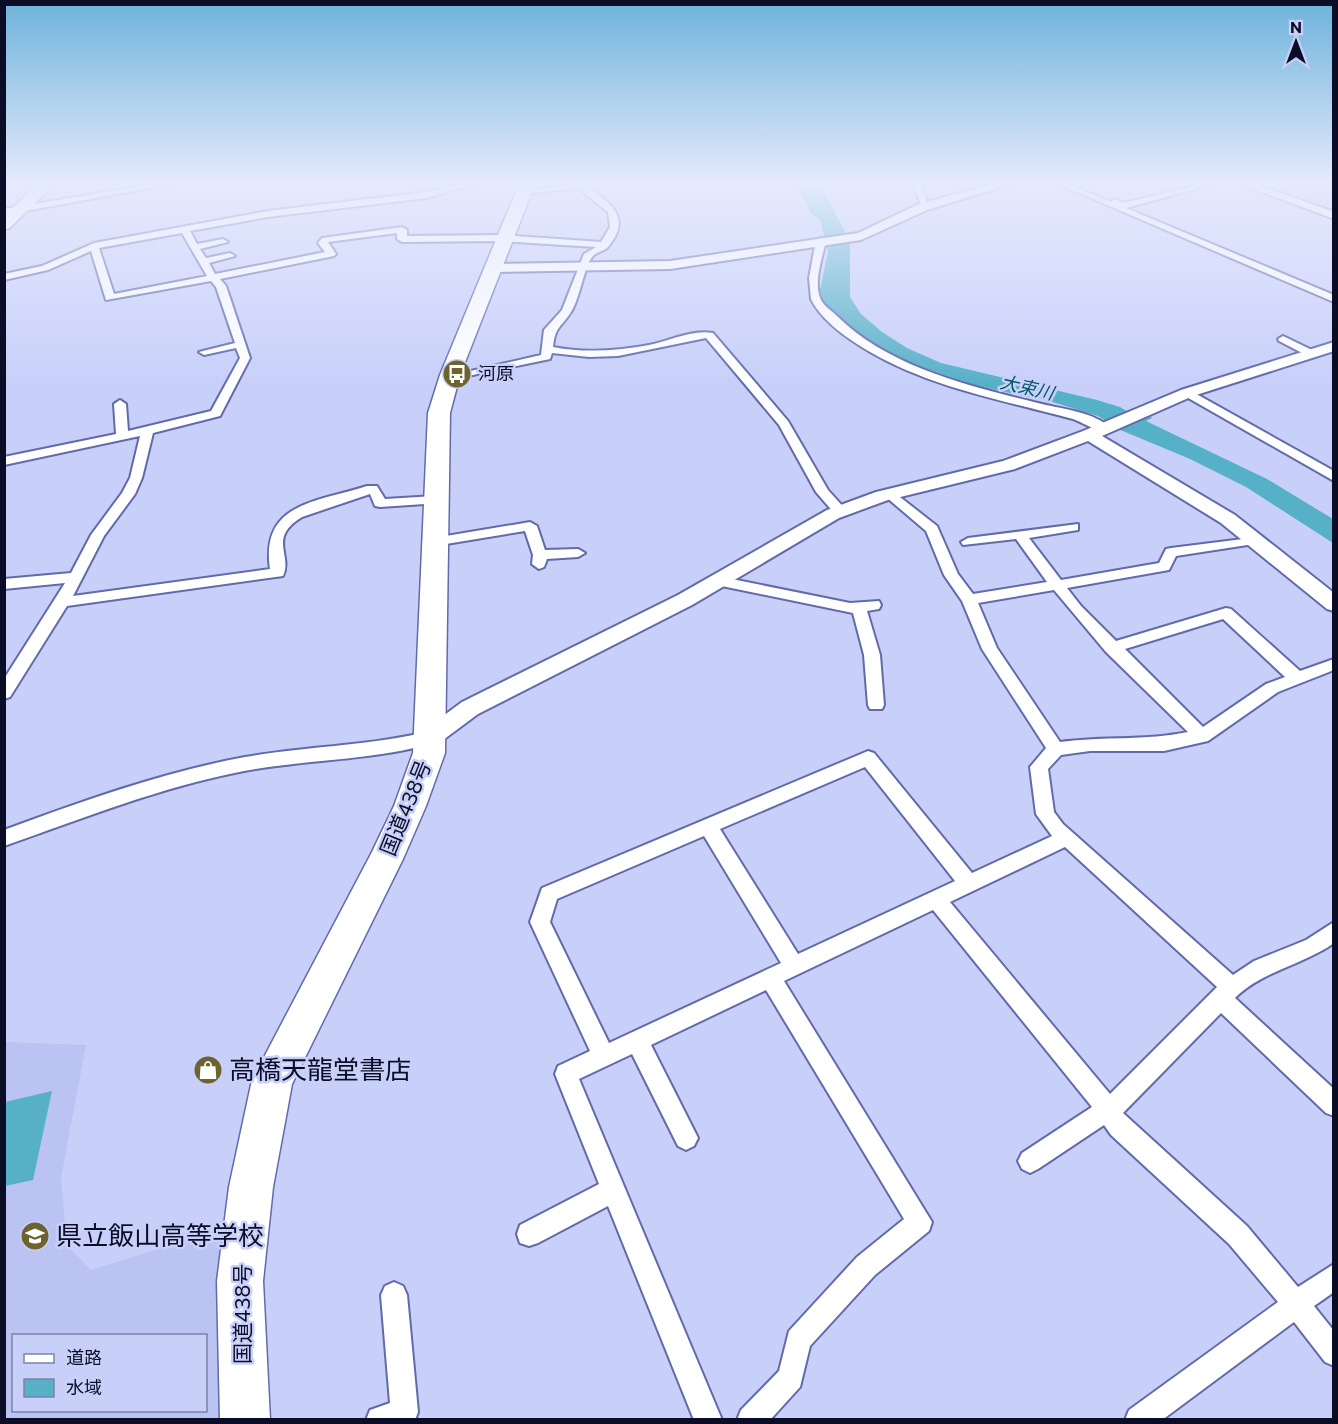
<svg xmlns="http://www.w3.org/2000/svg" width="1338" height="1424" font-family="Commissioner,'Noto Sans JP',sans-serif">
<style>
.built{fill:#bac3f1;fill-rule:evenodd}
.water{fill:#56b1c8}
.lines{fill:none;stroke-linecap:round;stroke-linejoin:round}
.street-casing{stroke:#626aa9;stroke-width:4}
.secondary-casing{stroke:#626aa9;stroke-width:4}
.highway-casing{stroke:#626aa9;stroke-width:3}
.street{fill:#fff;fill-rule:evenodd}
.secondary{fill:#fff;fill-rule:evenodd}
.highway{fill:#fff;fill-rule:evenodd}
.labels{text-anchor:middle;stroke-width:5;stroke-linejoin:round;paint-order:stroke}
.far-poi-label{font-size:18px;fill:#0b0c25;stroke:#c8d0fa;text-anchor:start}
.far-water-label{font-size:18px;font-style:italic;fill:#005464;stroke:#c8d0fa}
.street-label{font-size:21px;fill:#0b0c25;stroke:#c8d0fa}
.near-poi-label{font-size:26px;fill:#0b0c25;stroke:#c8d0fa;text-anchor:start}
</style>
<rect width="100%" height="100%" fill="#c8d0fa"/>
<!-- built -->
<g class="built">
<path d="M1257,184H1333V212Z"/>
<path d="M5,1042L86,1045L61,1178L67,1245L91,1270L229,1227L226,1419L5,1420ZM14,1336H206V1410H14Z"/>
</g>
<!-- water -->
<g class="water">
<path d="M796,184H819L822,188L850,241V297L861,314L882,332L907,348L941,363L1097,400L1120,407L1140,419L1149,415L1152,418L1146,421L1267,479L1333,519V543L1246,487L1190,459L1118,429L1098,416L1030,395L1028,397L978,386L907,363L868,344L837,318L822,299L820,290L828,252L820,220L811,213Z"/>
<path d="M52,1091L33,1180L5,1186V1102Z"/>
</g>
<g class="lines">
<!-- street casing -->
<g class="street-casing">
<g id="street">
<path d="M154,184H171L4,215V209Z"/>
<path d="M463,184H476L426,198L268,217L190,231L197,244L223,239L228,242L200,249L206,258L230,253L235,256L209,263L215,274L325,252L318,243L322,238L402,227L407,230V236L500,235L601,242L610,227L608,212L578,188L524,194L520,191L583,184C608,201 634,216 608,247C605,251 596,252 593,256C584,265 580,299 571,312C561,328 555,326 553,347C584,353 618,351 649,345C669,341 693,329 713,333L788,421L828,490L847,511L845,514H835L816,492L779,425L706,338L618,356L589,357L552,353L550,359L444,381V377L541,355L544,330L562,310L584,254L596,247L500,241L402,242L397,239V233L328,242L336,254L334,256L220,279L226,286L250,358L220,416L153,433L142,478L135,494L104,536L73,596L270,569C260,502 318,502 367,486H377L385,499L435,496L442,500L440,503L380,507L375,506L370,494L302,517C267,538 293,555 283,576L67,606L10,697L4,699V679L65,583L4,589V579L71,573L91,535L122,493L130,478L140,436L4,465V457L116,434L114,404L120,400L126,404L128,431L211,411L240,358L236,348L204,355L199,352L235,343L216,287L211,281L106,300L91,251L48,270L4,280V274L42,266L94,243L268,211L426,192ZM182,233L207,276L114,294L99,248Z"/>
<path d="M914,184H922L928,208L921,206Z"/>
<path d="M1058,184H1068L1111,202L1115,199L1124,203L1201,184H1214L1126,208L1334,295V302Z"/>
<path d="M821,238L826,241C822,258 813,283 821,300C824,306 832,311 837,316C891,369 971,386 1042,404C1062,409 1095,412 1110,428C1101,436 1083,422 1073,419C1006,401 933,388 872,353C851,341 822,322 811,299L809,278L816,241Z"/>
<path d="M1283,336L1314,351L1315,353L1306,355L1279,341L1278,339Z"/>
<path d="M1183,391H1191L1334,471V481L1183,395Z"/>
<path d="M891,490L937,526L958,574L973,594L1047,582L1016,539L963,545L961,542L968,538L1078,524V530L1029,538L1061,580L1159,563L1166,549L1171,548L1259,537L1261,540L1254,544L1176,556L1169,570L1067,588L1081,606L1116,641L1226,608L1231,609L1300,671L1334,659V670L1278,692L1208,741L1164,751H1090L1061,755L1048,769L1054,812L1063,824L1233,975L1254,961L1306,940L1334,922V943C1303,965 1262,971 1235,998L1334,1089V1116L1326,1113L1221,1013L1123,1113L1247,1226L1298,1287L1334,1264V1292L1314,1306L1334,1331V1366L1325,1362L1294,1322L1162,1420H1125L1129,1410L1278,1302L1229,1244L1111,1135L1104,1125L1038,1169L1030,1173L1022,1169L1018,1161L1022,1153L1092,1107L933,910L784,981L932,1222L929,1231L875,1275L810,1346L800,1387L770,1420H737L741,1410L779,1371L789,1331L857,1257L904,1219L766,990L651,1045L694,1130L698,1138L694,1146L686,1150L678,1146L632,1054L579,1079L722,1420H694L608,1206L538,1243L529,1246L520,1243L517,1234L520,1225L599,1184L555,1074L558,1066L590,1051L530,922L542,888L868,751L874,753L972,873L1052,836L1036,814L1030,767L1046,748L982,649L962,601L944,575L926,531L886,497V491ZM1054,590L1106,652L1188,732C1146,741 1103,736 1060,742L997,648L978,603ZM1223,619L1285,677L1266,684L1203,727L1125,649ZM865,767L955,881L798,954L720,829ZM704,836L781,963L609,1043L550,922L557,899ZM1065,847L1217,987L1110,1094L950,902Z"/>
<path d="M530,522L537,526L545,550L578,549L585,553L578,557L547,559L544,567L539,569L532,564L533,555L525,531L434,546L427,542L434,538Z"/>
<path d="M717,576L850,603L879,601L881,605L879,609L867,611L880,655L884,705L882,709H870L868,705L864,655L853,613L712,584L710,581L712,578Z"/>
<path d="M431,731L437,732L439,737L437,742C374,761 308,759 244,771C161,787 84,818 4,846V830C83,801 163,772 245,757C307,746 370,746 431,731Z"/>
<path d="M394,1282L403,1286L407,1295L418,1412L415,1420H366L370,1410L390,1403L381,1295L385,1286Z"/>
</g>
</g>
<!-- secondary casing -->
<g class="secondary-casing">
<g id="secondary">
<path d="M994,184H1012L927,210L861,240L670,269L493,272L486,268L493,264L670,261L858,233L919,204Z"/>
<path d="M1241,184H1256L1334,212V219Z"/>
<path d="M1334,342V351L1193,396L1102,436L1235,515L1334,593V611L1327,609L1221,523L1088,441L1015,469L888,500L839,518L692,605L478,714L439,743L431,746L423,743L419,737L423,731L462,702L678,595L827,510L876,492L1003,461L1083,431L1181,390Z"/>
</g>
</g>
<!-- highway casing -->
<g class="highway-casing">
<g id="highway">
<path d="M38,184H54L10,228L4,230V216Z"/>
<path d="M519,184H535L460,375L450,413L445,753L426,806L403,859L292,1084L273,1187L263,1281L270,1420H220L217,1281L229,1187L252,1080L372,852L394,806L413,753L428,413L440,375Z"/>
</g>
</g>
<!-- street -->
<use href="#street" class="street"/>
<!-- secondary -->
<use href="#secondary" class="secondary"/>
<!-- highway -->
<use href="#highway" class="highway"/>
</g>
<!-- sky -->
<linearGradient id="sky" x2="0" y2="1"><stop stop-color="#6db3db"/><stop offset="0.48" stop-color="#e6eafd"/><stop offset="1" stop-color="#e6eafd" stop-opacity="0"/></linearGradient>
<rect width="1338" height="383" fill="url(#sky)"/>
<!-- icons -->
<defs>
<g id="bus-disc" transform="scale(1.5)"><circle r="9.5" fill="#6e622f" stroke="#c8d0fa"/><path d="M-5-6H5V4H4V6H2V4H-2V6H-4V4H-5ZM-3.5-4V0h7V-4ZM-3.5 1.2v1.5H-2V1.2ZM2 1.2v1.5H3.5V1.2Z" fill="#fff"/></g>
<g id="shop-disc" transform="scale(1.5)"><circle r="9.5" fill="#6e622f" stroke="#c8d0fa"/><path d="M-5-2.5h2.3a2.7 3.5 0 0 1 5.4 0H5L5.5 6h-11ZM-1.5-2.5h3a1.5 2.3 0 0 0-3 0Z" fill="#fff"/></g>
<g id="school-disc" transform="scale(1.5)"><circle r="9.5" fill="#6e622f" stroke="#c8d0fa"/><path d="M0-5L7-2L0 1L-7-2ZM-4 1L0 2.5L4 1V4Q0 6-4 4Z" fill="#fff"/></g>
</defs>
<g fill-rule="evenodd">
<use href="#bus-disc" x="457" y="374"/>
<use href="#shop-disc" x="208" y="1070"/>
<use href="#school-disc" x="35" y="1236"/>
</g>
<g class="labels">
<!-- far-poi labels -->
<g class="far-poi-label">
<text x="478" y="380">河原</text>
</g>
<!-- far-water labels -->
<g class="far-water-label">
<text transform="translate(1027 388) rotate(13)" y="6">大束川</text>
</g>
<!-- street labels -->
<g class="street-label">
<text transform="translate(406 808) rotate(-68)" y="7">国道438号</text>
<text transform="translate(243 1314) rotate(-90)" y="7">国道438号</text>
</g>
<!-- near-poi labels -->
<g class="near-poi-label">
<text x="229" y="1079">高橋天龍堂書店</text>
<text x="56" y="1245">県立飯山高等学校</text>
</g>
</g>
<!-- border -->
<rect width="1338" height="1424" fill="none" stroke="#0b0c25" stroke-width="12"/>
<!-- legend -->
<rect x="12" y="1334" width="195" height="78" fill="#c8d0fa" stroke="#7c82a5" stroke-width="1.5"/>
<rect x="24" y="1354" width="30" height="9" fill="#ffffff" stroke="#7c82a5" stroke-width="1.5"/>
<text x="66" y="1364" font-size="18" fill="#0b0c25">道路</text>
<rect x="24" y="1379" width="30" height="18" fill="#56b1c8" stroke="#7c82a5" stroke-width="1.5"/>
<text x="66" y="1394" font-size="18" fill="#0b0c25">水域</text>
<!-- north arrow -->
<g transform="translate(1296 42)" stroke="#c8d0fa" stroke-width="4.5" paint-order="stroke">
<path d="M0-4.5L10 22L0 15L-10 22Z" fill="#0b0c25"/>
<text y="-9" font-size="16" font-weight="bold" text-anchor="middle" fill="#0b0c25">N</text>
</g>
</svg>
